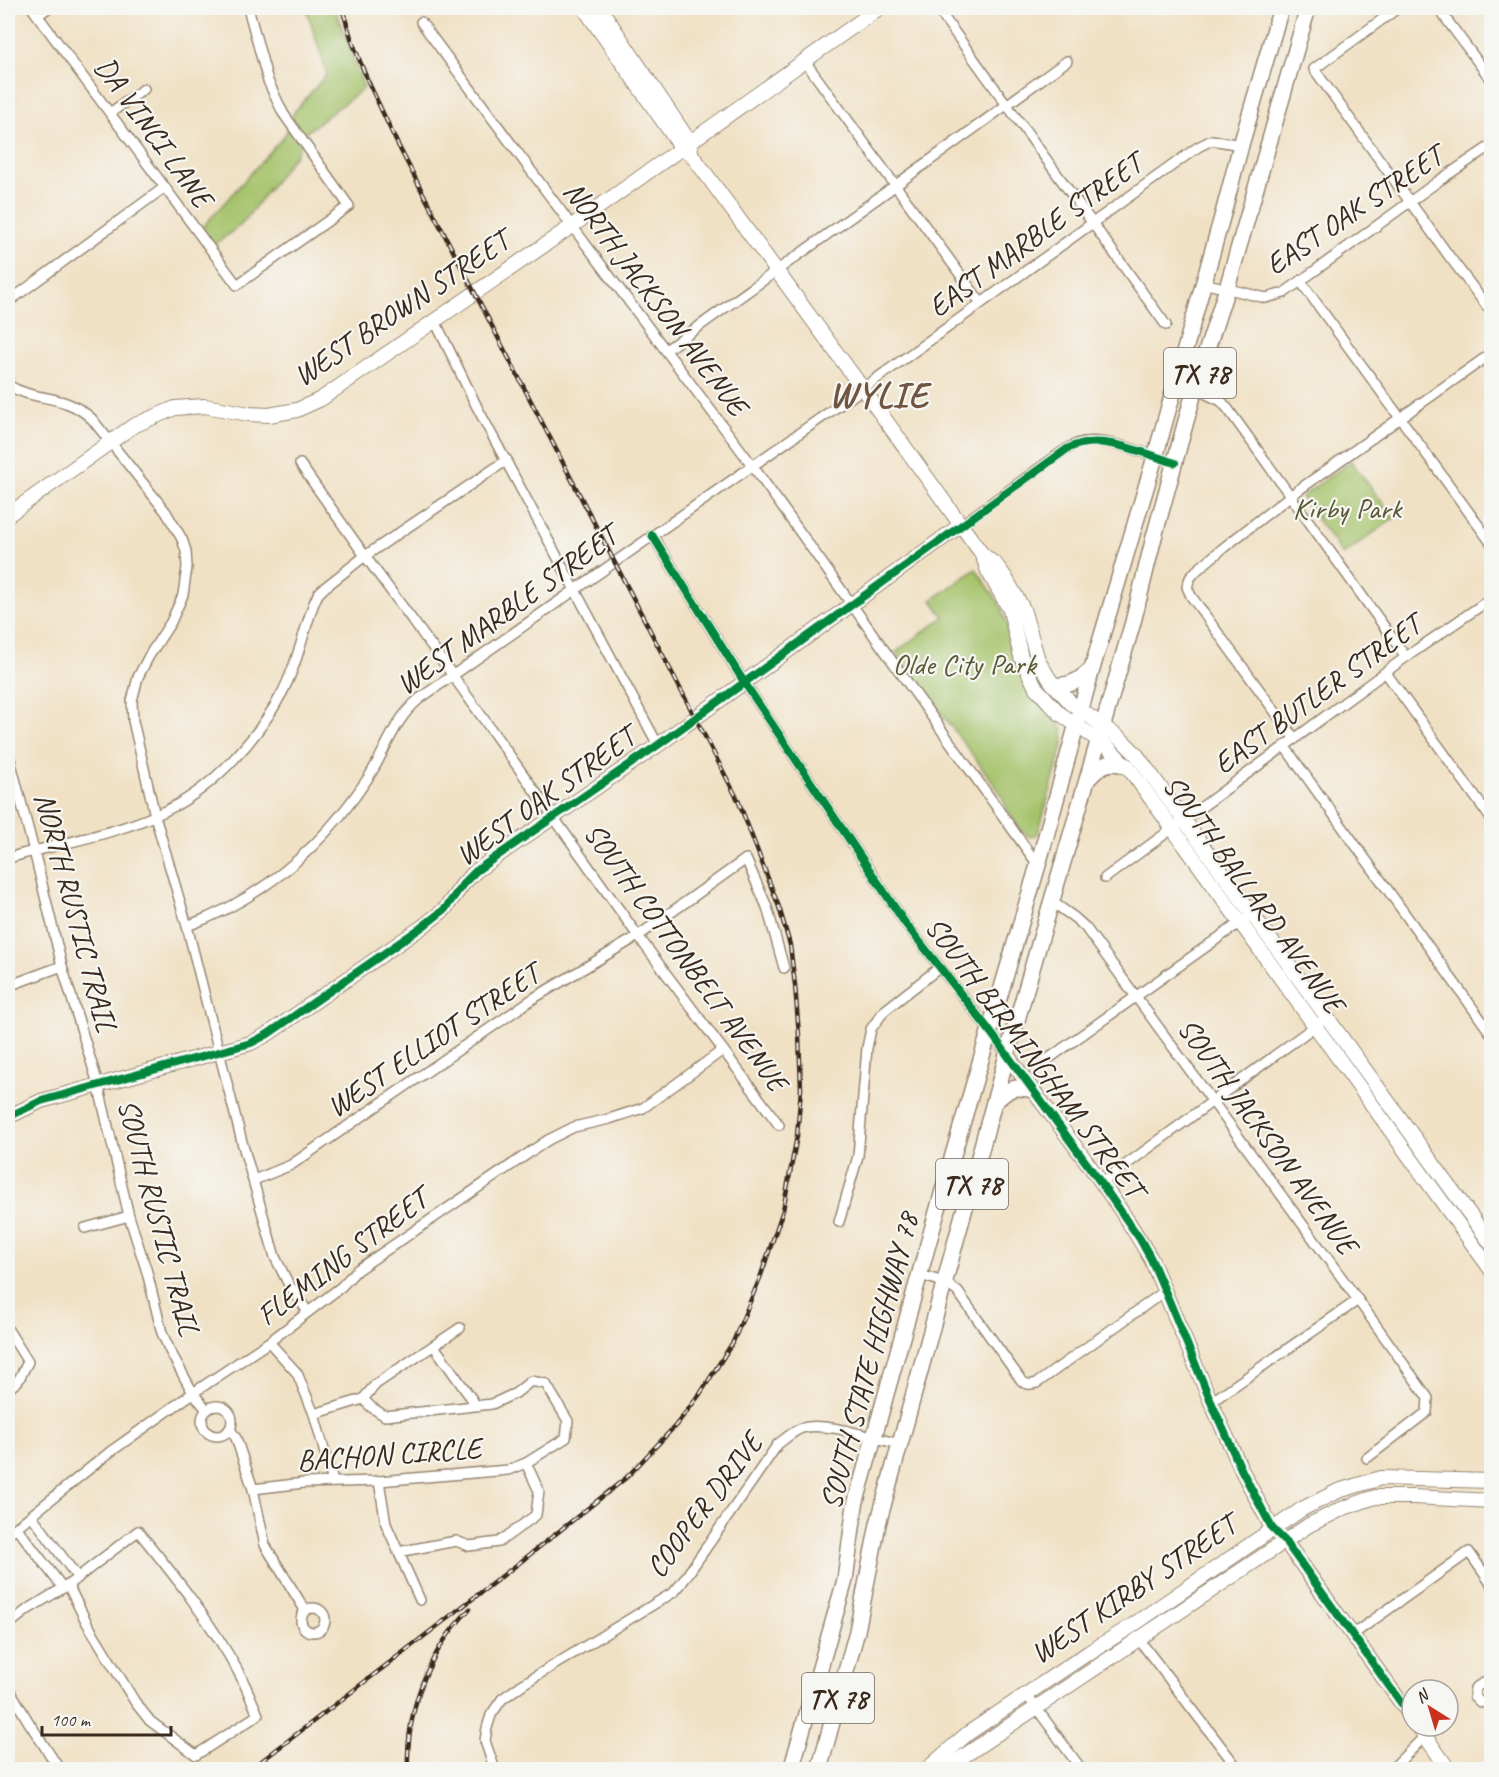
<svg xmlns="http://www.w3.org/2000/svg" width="1499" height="1777" font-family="Caveat,sans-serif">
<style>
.green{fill:#a5c26a;stroke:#707644;stroke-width:1.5}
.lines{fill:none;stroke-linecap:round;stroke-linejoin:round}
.street-casing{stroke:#968672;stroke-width:12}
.secondary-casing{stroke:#968672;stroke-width:16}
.primary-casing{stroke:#968672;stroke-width:18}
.street{stroke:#fff;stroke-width:9}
.secondary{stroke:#fff;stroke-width:14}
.primary{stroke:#fff;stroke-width:15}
.rail-casing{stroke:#3b2a1e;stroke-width:4.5}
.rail{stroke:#f6f6f2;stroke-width:2;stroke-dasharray:7;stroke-linecap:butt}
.cycleway-casing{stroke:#f6f6f2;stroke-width:11}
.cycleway{stroke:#00873e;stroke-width:8}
.labels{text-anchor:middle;stroke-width:4.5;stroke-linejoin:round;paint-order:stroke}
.shield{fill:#f6f6f2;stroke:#73675e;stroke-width:1.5}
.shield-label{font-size:28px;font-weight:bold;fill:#3b2a1e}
.street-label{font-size:30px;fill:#3b2a1e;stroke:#f6f6f2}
.park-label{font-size:30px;fill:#5b5835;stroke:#f6f6f2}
.district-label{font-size:36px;font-weight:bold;letter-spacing:1.5px;fill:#705540;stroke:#f6f6f2}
</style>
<rect width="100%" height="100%" fill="#f6f6f2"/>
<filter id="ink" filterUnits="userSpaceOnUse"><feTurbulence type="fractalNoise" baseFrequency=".0167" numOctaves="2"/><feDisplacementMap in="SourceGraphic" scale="12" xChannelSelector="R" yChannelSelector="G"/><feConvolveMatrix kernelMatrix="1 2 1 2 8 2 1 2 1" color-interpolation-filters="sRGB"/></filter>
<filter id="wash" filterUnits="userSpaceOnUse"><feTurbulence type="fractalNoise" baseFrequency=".008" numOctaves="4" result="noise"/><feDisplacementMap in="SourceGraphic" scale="24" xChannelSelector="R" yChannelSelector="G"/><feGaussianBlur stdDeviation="1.35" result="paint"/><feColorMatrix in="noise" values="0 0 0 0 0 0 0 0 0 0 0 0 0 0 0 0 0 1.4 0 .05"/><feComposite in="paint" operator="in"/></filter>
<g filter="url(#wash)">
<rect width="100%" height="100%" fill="#f0e1c5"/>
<!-- green -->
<g class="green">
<path d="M306,8H335L364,88L305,133L297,152L242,224L213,246L201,229L285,135L294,112L327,74Z"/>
<path d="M1351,461L1394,518L1343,555L1301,497Z"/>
<path d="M976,569L1000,604L1007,626L1012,653L1026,685L1042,707L1063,729L1064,742L1038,834L1030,837C1019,832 1004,807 1002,795L896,652L944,617L932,600Z"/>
</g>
</g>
<g filter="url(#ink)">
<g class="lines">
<!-- street casing -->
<g class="street-casing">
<g id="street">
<path d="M32,8L237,285L349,206L283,113L268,81L248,8"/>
<path d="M937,8L1166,325"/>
<path d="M1398,8L1314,69L1449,256L1492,313"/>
<path d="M1438,8L1492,81"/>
<path d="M38,15L48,8"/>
<path d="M421,22L572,226L752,465L1038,865"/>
<path d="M804,60L981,303"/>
<path d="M110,113L144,89"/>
<path d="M1301,282L1492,544"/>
<path d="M1203,283L1266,298L1284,293L1440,180L1492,145"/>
<path d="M8,302L165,187"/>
<path d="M435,321L477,407L658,745"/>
<path d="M666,350L896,185L1067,61"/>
<path d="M8,385C37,403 63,392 92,419L166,512L182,539L186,551L187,567L183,595L171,622L149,656L138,677L132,701L133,721L155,816L187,926L242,1142L275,1257L288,1283L308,1312"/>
<path d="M1196,389L1221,401L1228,409L1406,657"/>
<path d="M300,464L365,556L436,652L638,936L779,1125"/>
<path d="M961,525L1059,454C1066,449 1074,444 1084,442C1109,438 1150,455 1175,463"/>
<path d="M652,535L744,682L905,923L989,1030L1007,1055"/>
<path d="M1386,673L1492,820"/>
<path d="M1295,739L1191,596L1187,587L1190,578L1196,571L1222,549L1290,496L1492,353"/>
<path d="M1285,747L1492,1035"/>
<path d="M8,752L34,851L62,966L98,1084L129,1216L147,1272L162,1333L170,1351L193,1393L207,1410"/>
<path d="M8,858C60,843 120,834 169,809C214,787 258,738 282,693C297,665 303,633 314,603L318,594L324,588L365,556L507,460"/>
<path d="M1105,878L1406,657L1492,598"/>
<path d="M1051,901L1075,918L1085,927L1358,1300L1428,1398L1427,1412L1367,1458"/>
<path d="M187,926C264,898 323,846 368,778C386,751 393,721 419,699L851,397L1198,147L1212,140L1241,145"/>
<path d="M8,986L62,966"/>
<path d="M1041,1064L1245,919"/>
<path d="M254,1180L291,1165L534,998L638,936L746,859L767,907L784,968"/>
<path d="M1101,1183L1326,1018"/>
<path d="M839,1222L858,1156L867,1048L871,1029L884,1011L939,968"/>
<path d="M85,1228L129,1216"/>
<path d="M920,1275L944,1282L958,1292L1021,1380C1026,1385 1030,1385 1037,1383L1165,1291"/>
<path d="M8,1330L28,1362L18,1381L8,1389"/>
<path d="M269,1342L297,1373L314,1414L333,1482"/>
<path d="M434,1346L476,1405"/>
<path d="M363,1399L371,1407L385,1416L492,1404L516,1393L531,1381L546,1384L568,1421L566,1438L526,1463L539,1491L536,1515L499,1542L469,1546L456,1541L398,1552"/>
<path d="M363,1399L376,1384L460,1328"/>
<path d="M1211,1402L1358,1300"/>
<circle cx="217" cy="1421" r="15"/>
<path d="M314,1414L363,1399"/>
<path d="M230,1429L236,1438L253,1489L265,1545L305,1610"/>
<path d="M379,1481L386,1524L420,1600"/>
<path d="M253,1489L304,1483L379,1481L508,1470L526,1463"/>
<path d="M32,1516L78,1578"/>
<path d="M17,1528L63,1588"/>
<path d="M8,1534L110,1452L193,1393L269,1342L341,1287L357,1270L548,1140L574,1127L609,1119L643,1108L723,1050"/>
<circle cx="313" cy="1620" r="12"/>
<path d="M8,1625L27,1610L68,1585L138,1531C175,1576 211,1622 239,1673C246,1686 252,1701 258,1715L196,1755L150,1721L135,1702L87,1623L68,1585"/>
<path d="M1352,1635L1469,1552L1492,1585"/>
<path d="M1137,1637L1239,1770"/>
<path d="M1492,1683H1483L1475,1688L1474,1696L1480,1702L1492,1704"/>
<path d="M8,1687L28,1721L60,1770"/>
<path d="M1026,1694L1082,1770"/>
<path d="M495,1770L485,1741L487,1728L491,1715L502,1699L523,1684L674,1592L681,1584L778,1444C785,1439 793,1431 802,1428C826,1421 874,1439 900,1444"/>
<path d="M1391,1770L1425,1736"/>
</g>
</g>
<!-- secondary casing -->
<g class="secondary-casing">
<g id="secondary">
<path d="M584,8L681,147L692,155L863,389L961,525L982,554L996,565L1005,577L1023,609L1038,660L1050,680L1071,703L1122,740L1136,754L1492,1245"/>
<path d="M600,8L689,141L691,150"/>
<path d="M8,515L133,426L175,408L205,406L249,414L269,415L297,410L321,399L572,226L879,8"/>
<path d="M982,554L988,571L1010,610L1021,657L1036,688L1059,713L1108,747L1131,771L1492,1271"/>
<path d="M1007,1055C1055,1122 1110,1187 1151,1259L1211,1402L1242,1471L1272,1528L1285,1541L1412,1718"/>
<path d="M8,1117L41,1101L251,1043L268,1034L422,927L445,909L463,884L476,871L500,854L658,745L961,525"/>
<path d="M1418,1726L1449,1770"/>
<path d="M926,1770L967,1734L1088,1653L1130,1627L1302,1509L1338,1491L1381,1478L1492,1481"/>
<path d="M943,1770L1309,1525L1344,1508L1375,1497H1413L1492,1501"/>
</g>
</g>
<!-- primary casing -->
<g class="primary-casing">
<g id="primary">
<path d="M1054,685C1070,687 1080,680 1092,669"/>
<path d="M1088,779C1101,765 1108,759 1127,766"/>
<path d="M994,1102C1010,1089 1011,1085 1033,1090"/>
<path d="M791,1770L845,1580L855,1505L953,1155L1038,865L1092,669L1155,457L1224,210L1241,145L1281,8"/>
<path d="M819,1770L857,1631L878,1524L1010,1044L1133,622L1154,537L1199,374L1227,288L1308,8"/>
</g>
</g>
<!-- street -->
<use href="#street" class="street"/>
<!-- secondary -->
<use href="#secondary" class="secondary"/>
<!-- primary -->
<use href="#primary" class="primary"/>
<!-- rail casing -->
<g class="rail-casing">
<g id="rail">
<path d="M250,1770L523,1560L627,1477L676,1425L700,1394L733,1342L760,1278L783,1210L797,1136L801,1089L799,1035L795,985L790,945L779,907L738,800L397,143L367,79L352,41L342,8"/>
<path d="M408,1770C406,1710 428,1651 470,1609"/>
</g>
</g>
<!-- rail -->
<use href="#rail" class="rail"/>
<!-- cycleway casing -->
<g class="cycleway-casing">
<g id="cycleway">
<path d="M652,535L744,682L905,923L989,1030L1101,1183L1140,1239L1151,1259L1165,1291L1211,1402L1242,1471L1272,1528L1285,1541L1412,1718"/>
<path d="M8,1117L41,1101L251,1043L268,1034L422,927L445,909L463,884L476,871L500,854L658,745L1067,449C1099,432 1143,453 1175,463"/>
</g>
</g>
<!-- cycleway -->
<use href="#cycleway" class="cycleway"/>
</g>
</g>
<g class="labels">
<!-- shield labels -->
<g class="shield">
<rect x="1164" y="348" width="72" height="50" rx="4.5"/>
<rect x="936" y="1159" width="72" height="50" rx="4.5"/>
<rect x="802" y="1673" width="72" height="50" rx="4.5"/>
</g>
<g class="shield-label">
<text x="1200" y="383">TX 78</text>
<text x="972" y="1194">TX 78</text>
<text x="838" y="1708">TX 78</text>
</g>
<!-- street labels -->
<g class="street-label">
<text transform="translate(154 132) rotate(54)" y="10">DA VINCI LANE</text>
<text transform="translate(1354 210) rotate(-34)" y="10">EAST OAK STREET</text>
<text transform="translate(1035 235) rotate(-36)" y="10">EAST MARBLE STREET</text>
<text transform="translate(656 298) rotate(53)" y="10">NORTH JACKSON AVENUE</text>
<text transform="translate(401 308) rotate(-34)" y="10">WEST BROWN STREET</text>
<text transform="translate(506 610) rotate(-36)" y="10">WEST MARBLE STREET</text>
<text transform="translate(1317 694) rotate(-36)" y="10">EAST BUTLER STREET</text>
<text transform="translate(545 796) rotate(-36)" y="10">WEST OAK STREET</text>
<text transform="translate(1254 894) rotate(54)" y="10">SOUTH BALLARD AVENUE</text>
<text transform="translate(76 912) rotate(75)" y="10">NORTH RUSTIC TRAIL</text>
<text transform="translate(686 957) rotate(54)" y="10">SOUTH COTTONBELT AVENUE</text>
<text transform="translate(433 1040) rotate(-34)" y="10">WEST ELLIOT STREET</text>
<text transform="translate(1035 1057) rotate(53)" y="10">SOUTH BIRMINGHAM STREET</text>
<text transform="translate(1268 1136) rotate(54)" y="10">SOUTH JACKSON AVENUE</text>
<text transform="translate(159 1217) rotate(75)" y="10">SOUTH RUSTIC TRAIL</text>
<text transform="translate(342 1257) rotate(-37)" y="10">FLEMING STREET</text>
<text transform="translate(869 1361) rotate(-75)" y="10">SOUTH STATE HIGHWAY 78</text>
<text transform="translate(389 1454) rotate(-4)" y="10">BACHON CIRCLE</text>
<text transform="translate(704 1505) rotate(-53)" y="10">COOPER DRIVE</text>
<text transform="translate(1133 1589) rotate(-34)" y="10">WEST KIRBY STREET</text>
</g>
<!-- park labels -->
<g class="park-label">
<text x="1347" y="518">Kirby Park</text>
<text x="964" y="674">Olde City Park</text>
</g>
<!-- district labels -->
<g class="district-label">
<text x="879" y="407">WYLIE</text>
</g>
</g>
<!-- margin -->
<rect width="1499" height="1777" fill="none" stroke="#f6f6f2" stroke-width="30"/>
<!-- north arrow -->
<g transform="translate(1430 1708) rotate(323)"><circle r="28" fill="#f6f6f2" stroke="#aba49d" stroke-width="1.5"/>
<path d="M0-4.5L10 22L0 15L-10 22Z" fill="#c8321e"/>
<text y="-9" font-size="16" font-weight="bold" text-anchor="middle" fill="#3b2a1e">N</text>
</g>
<!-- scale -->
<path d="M42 1726v9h129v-9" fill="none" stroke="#3b2a1e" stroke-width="3"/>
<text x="51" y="1726" font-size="18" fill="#3b2a1e" stroke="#f6f6f2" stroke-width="4.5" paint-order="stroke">100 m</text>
</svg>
